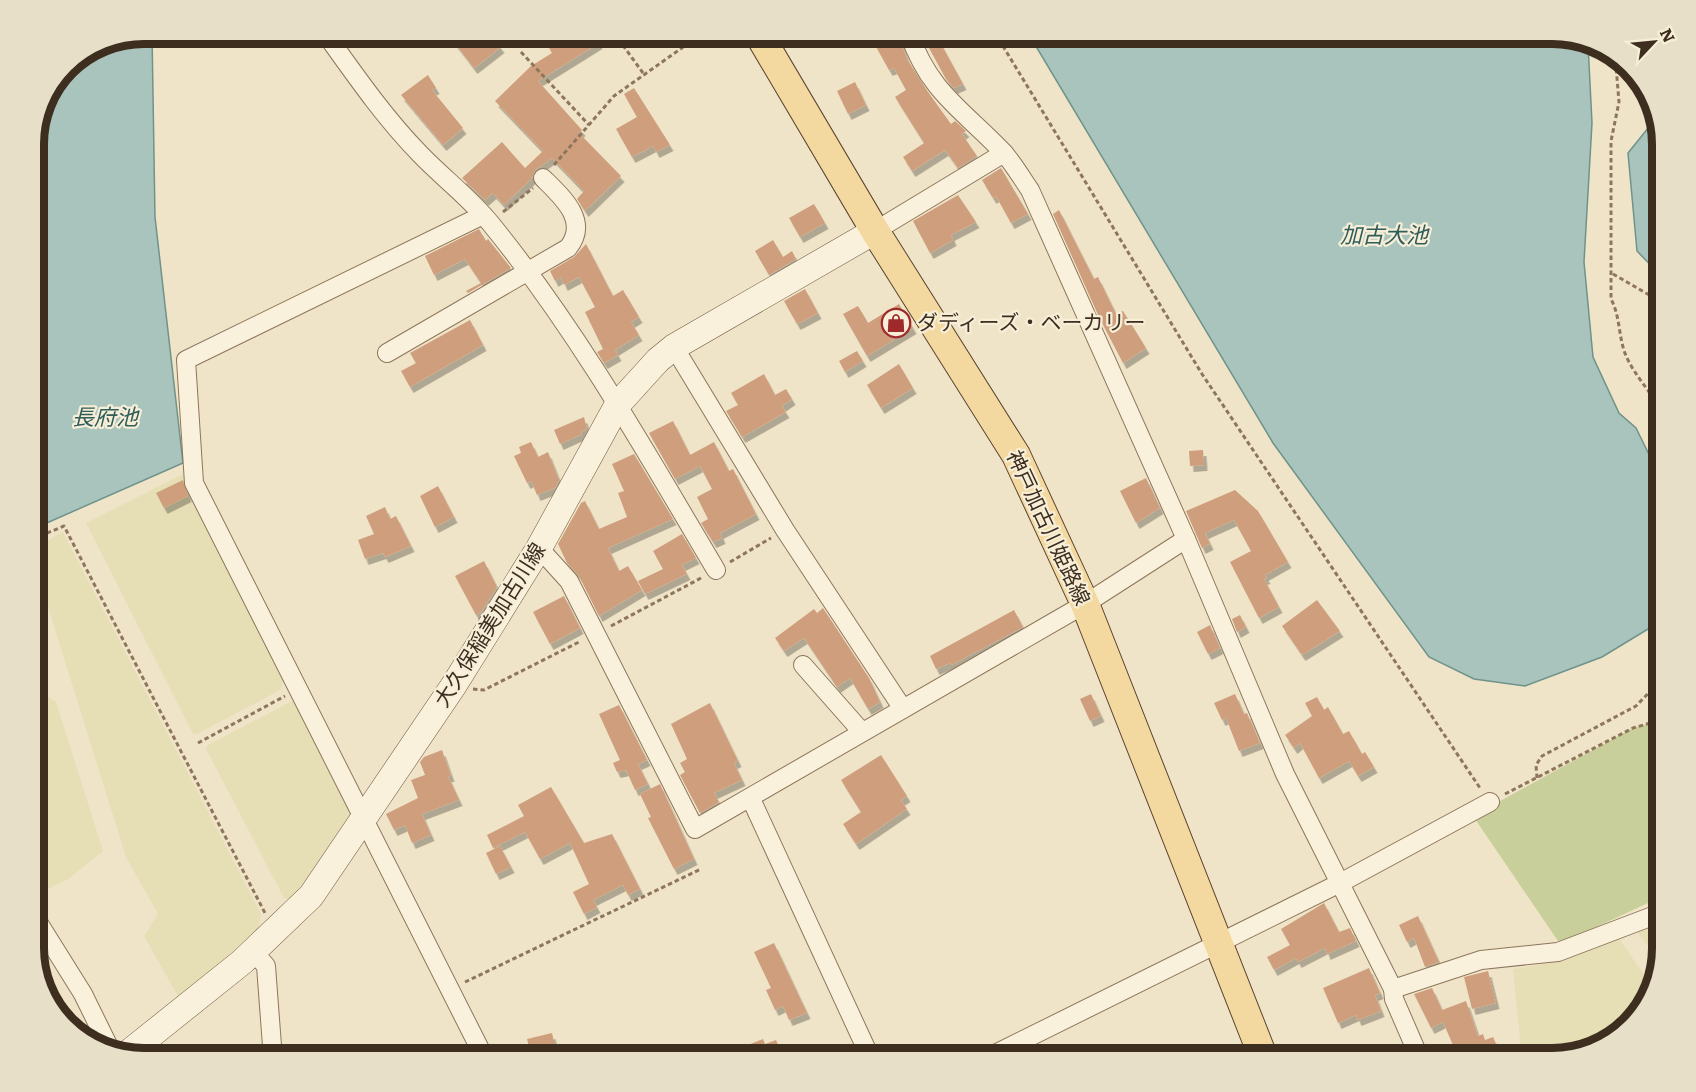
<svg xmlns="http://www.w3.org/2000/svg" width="1696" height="1092" font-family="Literata,'Noto Sans JP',serif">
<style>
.farmland{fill:#e6deb5}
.green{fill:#c9cf9b}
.water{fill:#a9c4bc;stroke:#6f938a;stroke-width:1.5}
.building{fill:#cf9f7d;filter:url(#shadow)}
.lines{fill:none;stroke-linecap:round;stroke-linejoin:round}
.minor-casing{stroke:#8d765c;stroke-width:20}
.secondary-casing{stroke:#6f573f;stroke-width:27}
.primary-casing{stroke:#5b4430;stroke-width:30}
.path{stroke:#8d765c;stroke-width:3;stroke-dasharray:4.5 3;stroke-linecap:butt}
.minor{stroke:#faf1dc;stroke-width:18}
.secondary{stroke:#faf1dc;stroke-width:26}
.primary{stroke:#f3d9a0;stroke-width:28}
.labels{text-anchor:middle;stroke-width:4.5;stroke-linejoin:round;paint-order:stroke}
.poi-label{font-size:21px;fill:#3d2e20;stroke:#f7eed8;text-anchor:start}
.street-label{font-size:21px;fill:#3d2e20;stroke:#f7eed8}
.water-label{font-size:22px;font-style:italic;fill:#2f5d5a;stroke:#f7eed8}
.rim{fill:none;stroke:#3d2e20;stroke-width:8}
</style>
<defs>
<filter id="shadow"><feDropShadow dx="3.5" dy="6" stdDeviation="0" flood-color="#0004"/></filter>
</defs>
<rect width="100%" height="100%" fill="#f0e4c8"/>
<!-- farmland -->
<g class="farmland">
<path d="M185,473L285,678L280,690L197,734H193L86,523Z"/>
<path d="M63,532L261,914L258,930L179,998L144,936L158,914L126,857L33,559V548Z"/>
<path d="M33,646L47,688L33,695Z"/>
<path d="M45,695L56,702L103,851L68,879L41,892L33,883V702Z"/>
<path d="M292,701L297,702L354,814L322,862L290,899L284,898L206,749L208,745Z"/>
<path d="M1663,921V948L1659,961L1634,927Z"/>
<path d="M1617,936L1652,986L1644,1009L1607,1044L1552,1059H1522L1513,969L1563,961Z"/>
</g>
<!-- green -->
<path class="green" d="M1654,722L1663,723V896L1560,944L1473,816L1633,728Z"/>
<!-- water -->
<g class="water">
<path d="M144,33H152L155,217L183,463L33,529V137L66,65L102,41Z"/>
<path d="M1028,33H1552L1588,44L1592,123L1584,262L1593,357L1619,413L1636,428L1663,483V623L1653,626L1602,657L1525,686L1474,679L1429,657L1273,443Z"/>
<path d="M1650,94L1663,144V278L1637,251L1628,153L1653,122Z"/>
</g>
<!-- building -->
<g class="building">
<path d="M447,33H490L501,47L474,68Z"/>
<path d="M541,33H592L599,43L538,81L582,130L579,133L621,176L585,211L577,199L584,191L552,158L535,170L532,178L504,205L493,193L485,200L462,178L502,142L525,168L543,151L495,101L531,66L552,53Z"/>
<path d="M894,33H898L907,59L928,92L951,124L955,121L966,131L962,134L977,156L958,168L945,150L912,171L903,157L924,143L895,97L906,90L894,68L889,70L874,43Z"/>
<path d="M921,33H935L963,84L954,88L946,79Z"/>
<path d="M428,75L436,88L432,90L463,128L443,145L401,95Z"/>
<path d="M855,82L866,105L848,114L837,91Z"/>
<path d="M634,88L670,145L656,152L653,146L632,157L616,129L637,117L624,94Z"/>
<path d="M1001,168L1028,214L1011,223L996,196L993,198L982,180Z"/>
<path d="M958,195L976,222L951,235L953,240L930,253L913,221Z"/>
<path d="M814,204L825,223L800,237L789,218Z"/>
<path d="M1059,210L1094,279L1098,277L1116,314L1123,311L1146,348L1123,363L1099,317L1053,214Z"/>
<path d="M479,229L486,241L488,239L511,268L468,293L466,291L481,283L465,259L434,275L425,256Z"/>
<path d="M773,240L783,257L792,251L796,259L769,275L755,251Z"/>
<path d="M586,244L613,296L623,290L639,317L631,322L639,335L615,350L618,355L604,363L597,352L603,349L585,312L595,307L579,277L564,285L561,277L555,281L550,271L574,257Z"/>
<path d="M805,289L818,313L797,324L784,301Z"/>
<path d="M899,304L913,328L867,356L843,314L858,306L868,323Z"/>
<path d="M470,320L483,345L410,387L401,371L416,363L410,353Z"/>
<path d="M857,351L863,361L845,372L839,361Z"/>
<path d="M899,364L913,388L881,408L867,385Z"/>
<path d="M764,374L775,395L786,389L792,399L782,406L786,412L742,437L726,411L738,405L731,393Z"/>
<path d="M584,417L587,429L581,432L582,434L560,444L554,430Z"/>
<path d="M673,421L690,455L714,442L729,471L733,469L756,514L720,533L722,538L713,542L701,523L708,519L697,497L712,489L700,466L675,479L649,433Z"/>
<path d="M531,442L538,457L548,452L559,480L555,488L537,495L531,481L527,483L514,456L521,453L519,447Z"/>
<path d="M1203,450L1204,465L1190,466L1189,451Z"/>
<path d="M634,454L673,519L608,548L619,571L628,566L642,590L599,616L579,576L567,563L558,544L581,503L585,501L599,529L627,517L618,493L624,491L612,464Z"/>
<path d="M1146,478L1160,508L1136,523L1120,491Z"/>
<path d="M183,480L188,496L164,508L156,493Z"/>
<path d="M438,486L454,517L435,527L420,496Z"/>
<path d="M1235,490L1258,511L1288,562L1265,575L1267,578L1264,579L1279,607L1259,618L1230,562L1251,551L1234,520L1205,533L1210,544L1202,548L1186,511Z"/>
<path d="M385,507L390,519L396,516L411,546L385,557L383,553L365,559L358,540L374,534L366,516Z"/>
<path d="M682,534L696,558L682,565L687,574L645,594L638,581L663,569L653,551Z"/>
<path d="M484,561L497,587L481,612L476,615L455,576Z"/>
<path d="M564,596L580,628L550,644L533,612Z"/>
<path d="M1317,600L1340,631L1302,655L1282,626Z"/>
<path d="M823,608L869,678L880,702L868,709L850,678L837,687L804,638L784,651L775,638L814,609L817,613Z"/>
<path d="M1014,610L1023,627L951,665L950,663L936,669L930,656Z"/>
<path d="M1240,615L1246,627L1237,632L1232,619Z"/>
<path d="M1210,625L1220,648L1208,654L1197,632Z"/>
<path d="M1091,694L1101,716L1090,721L1080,699Z"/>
<path d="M1235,694L1244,714L1247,713L1260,743L1239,751L1226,718L1222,720L1214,703Z"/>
<path d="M1317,697L1324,710L1328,707L1343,734L1349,731L1362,754L1365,752L1374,767L1358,776L1349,761L1319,778L1300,743L1294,748L1285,735L1312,716L1305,703Z"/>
<path d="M710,703L738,761L734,763L742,780L714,793L719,802L700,813L680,775L685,772L680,763L687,759L671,724Z"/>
<path d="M619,705L647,760L638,764L648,784L635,790L626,770L617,772L613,763L620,760L599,714Z"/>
<path d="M442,750L451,776H448L459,800L422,814L431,835L412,843L405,825L394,830L386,814L418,798L411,780L425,775L420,762L424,757Z"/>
<path d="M881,755L907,796L901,800L907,809L856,844L843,824L861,812L841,780Z"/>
<path d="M660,784L694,859L674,869L648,818L651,817L640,794Z"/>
<path d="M551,787L584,843L612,834L640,889L628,895L623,885L593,900L597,907L584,914L573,892L589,884L570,843L540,859L525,832L493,848L487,835L524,816L518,805Z"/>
<path d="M500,846L511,867L496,874L486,853Z"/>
<path d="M1324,903L1339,932L1350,928L1356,941L1327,954L1325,948L1298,962L1296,958L1274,970L1267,957L1290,945L1281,929Z"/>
<path d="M1418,916L1439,962L1425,967L1414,938L1407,942L1399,925Z"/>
<path d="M774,943L807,1013L789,1020L783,1006L775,1010L766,990L771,988L754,952Z"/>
<path d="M1369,968L1380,993L1375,995L1381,1011L1358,1020L1356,1015L1338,1023L1323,988Z"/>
<path d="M1488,971L1496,1003L1472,1009L1464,977Z"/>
<path d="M1432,988L1442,1010L1466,1001L1478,1036L1483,1034L1485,1040L1493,1037L1503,1059H1459L1443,1022L1431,1028L1414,994Z"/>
<path d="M552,1033L558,1059H532L527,1039Z"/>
<path d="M763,1039L765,1044L776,1040L784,1059H713Z"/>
</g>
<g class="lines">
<!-- minor casing -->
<g class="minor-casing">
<g id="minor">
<path d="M325,33C355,75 384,117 420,154C443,178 470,198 491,224C578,331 646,452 716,570"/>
<path d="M909,33C929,92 963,110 1003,152C1013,163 1021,177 1030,190L1186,539L1285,774L1393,989L1394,999L1420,1059"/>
<path d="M483,215L186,360L194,483L485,1059"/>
<path d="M875,231L1004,153"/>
<path d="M674,347L785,530L903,709"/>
<path d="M387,353L568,248C590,221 562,197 543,178"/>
<path d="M539,548L569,581L695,829L1085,604L1186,539"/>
<path d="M803,665L862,732"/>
<path d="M751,799L871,1059"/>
<path d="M33,914L83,994L110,1049"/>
<path d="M253,951L266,966L273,1059"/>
<path d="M1393,989L1481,960L1558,952L1658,914H1663"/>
<path d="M985,1059L1342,882L1490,802"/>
</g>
</g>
<!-- secondary casing -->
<g class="secondary-casing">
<path id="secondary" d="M127,1054L242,962L311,896L454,685L539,548L618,404L658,360L674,347L875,231"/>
</g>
<!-- primary casing -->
<g class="primary-casing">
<path id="primary" d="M758,33L875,231L1016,455L1085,604L1264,1059"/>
</g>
<!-- path -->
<g class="path">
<path d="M614,33L643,73"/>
<path d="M995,33L1202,374L1480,788"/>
<path d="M521,52L589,125"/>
<path d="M1615,54L1619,102L1611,141V299C1621,318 1618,339 1627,358C1637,379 1654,395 1663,415"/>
<path d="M554,165L614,96L703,33"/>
<path d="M503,212L533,188"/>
<path d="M1613,274L1663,303"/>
<path d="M33,539L64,526L265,913"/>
<path d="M730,562L771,538"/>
<path d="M611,626L703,577"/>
<path d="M473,689L484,690L581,641"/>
<path d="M198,743L285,696"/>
<path d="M1537,778L1536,765L1542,756L1636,706L1663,678"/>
<path d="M1505,794L1633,728L1654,722L1663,723"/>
<path d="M465,982L701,869"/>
</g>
<!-- minor -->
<use href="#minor" class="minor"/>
<!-- secondary -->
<use href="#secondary" class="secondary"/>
<!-- primary -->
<use href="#primary" class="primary"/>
</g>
<!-- icons -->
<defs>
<g id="shop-ring" transform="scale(1.5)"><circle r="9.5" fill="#f7eed8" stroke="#9e2a2b" stroke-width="1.5"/><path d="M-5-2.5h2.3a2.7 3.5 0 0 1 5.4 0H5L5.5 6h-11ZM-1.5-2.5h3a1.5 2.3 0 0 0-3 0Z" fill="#9e2a2b"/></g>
</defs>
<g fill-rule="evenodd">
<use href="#shop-ring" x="896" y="323"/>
</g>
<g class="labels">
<!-- poi labels -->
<g class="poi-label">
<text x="917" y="330">ダディーズ・ベーカリー</text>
</g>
<!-- street labels -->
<g class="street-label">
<text transform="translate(1048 528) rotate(65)" y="7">神戸加古川姫路線</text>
<text transform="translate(490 625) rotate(-58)" y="7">大久保稲美加古川線</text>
</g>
<!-- water labels -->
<g class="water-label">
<text x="1384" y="243">加古大池</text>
<text x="105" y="425">長府池</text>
</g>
</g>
<!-- crop -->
<path d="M0 0H1696V1092H0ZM144 44H1552A100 100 0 0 1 1652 144V948A100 100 0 0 1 1552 1048H144A100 100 0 0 1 44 948V144A100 100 0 0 1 144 44Z" fill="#e8dfc9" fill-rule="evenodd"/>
<path class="rim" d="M144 44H1552A100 100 0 0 1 1652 144V948A100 100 0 0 1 1552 1048H144A100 100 0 0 1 44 948V144A100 100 0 0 1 144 44Z"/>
<!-- north arrow -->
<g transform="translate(1654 42) rotate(64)" stroke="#f7eed8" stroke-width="4.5" paint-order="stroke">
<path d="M0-4.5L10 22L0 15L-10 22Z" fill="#3d2e20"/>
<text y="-9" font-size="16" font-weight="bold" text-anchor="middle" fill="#3d2e20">N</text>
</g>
</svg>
